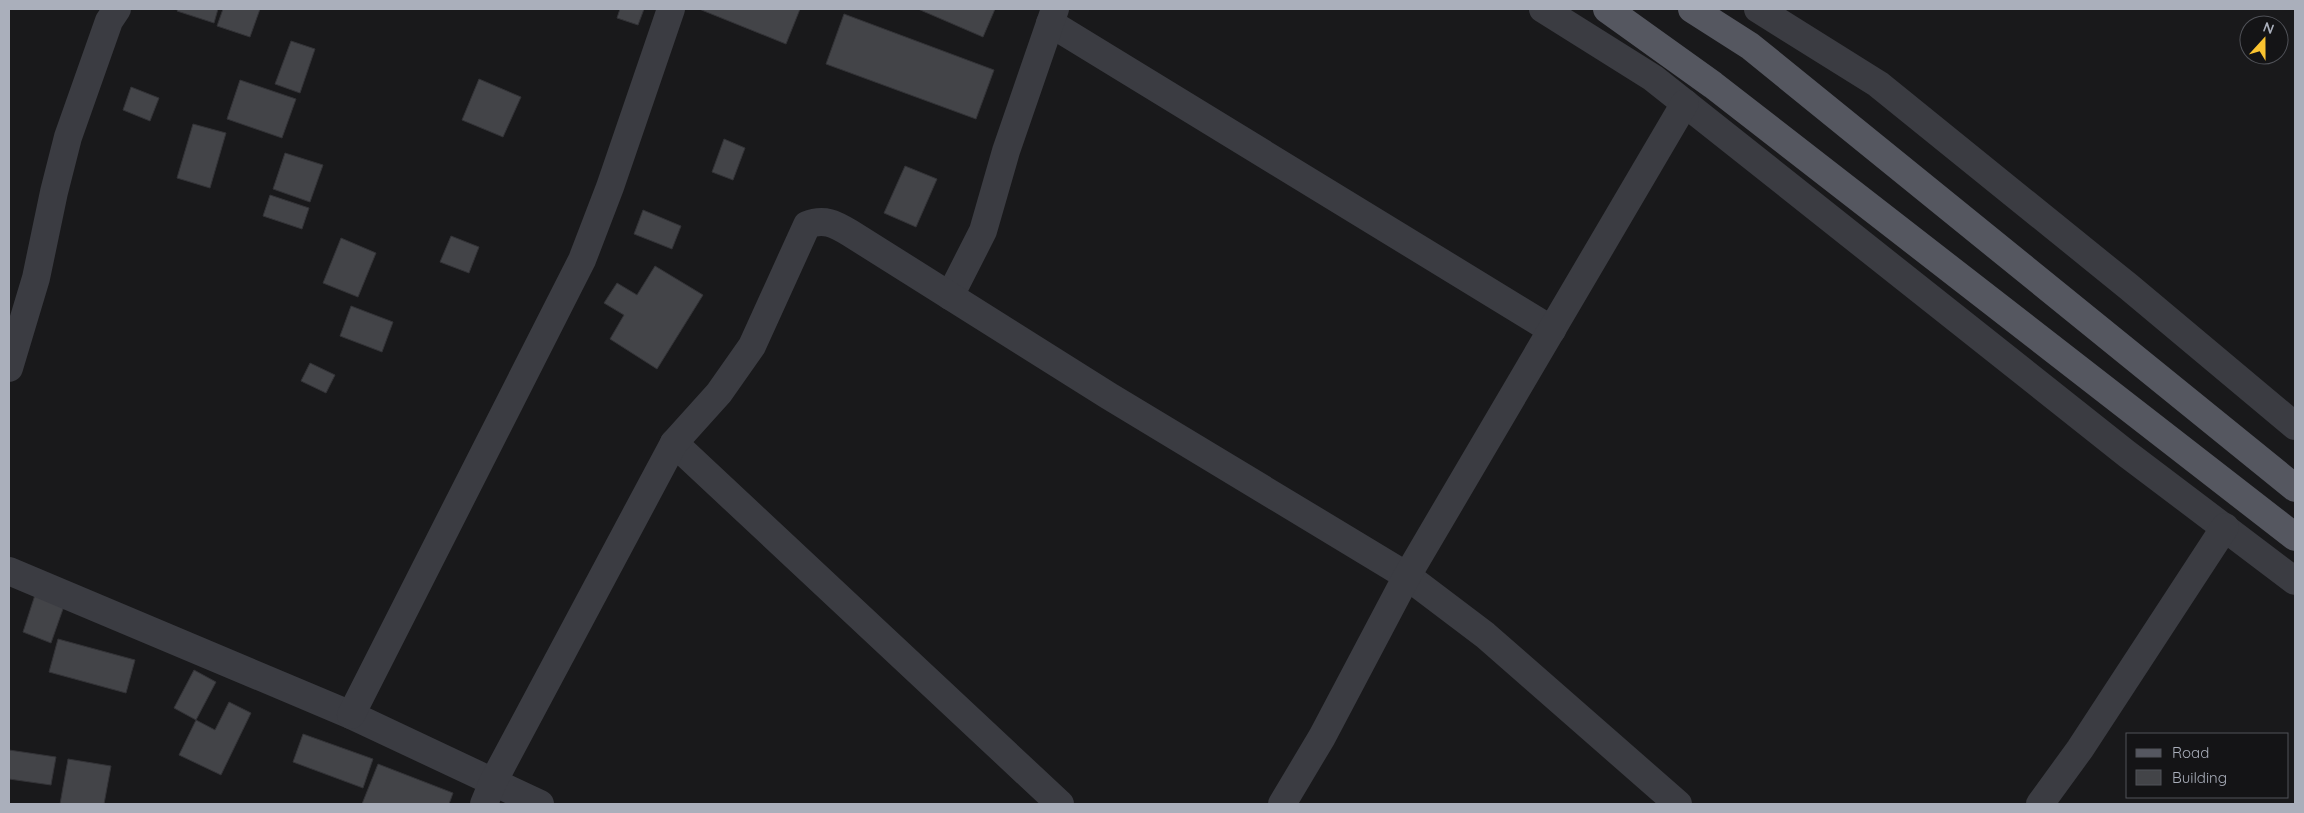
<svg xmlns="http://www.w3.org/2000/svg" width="2304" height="813" font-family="Quicksand,sans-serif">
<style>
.building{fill:#434448;stroke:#333337}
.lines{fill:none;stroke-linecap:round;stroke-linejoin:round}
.minor{stroke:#3b3c42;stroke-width:28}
.major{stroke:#555760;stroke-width:28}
</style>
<rect width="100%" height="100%" fill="#19191b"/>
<!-- building -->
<g class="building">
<path d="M178,9H218L214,23L177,11Z"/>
<path d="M223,9H260L250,37L217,26Z"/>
<path d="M620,9H644L638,25L617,18Z"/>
<path d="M699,9H800L786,44Z"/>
<path d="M918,9H995L983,37Z"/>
<path d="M844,14L994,70L976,119L826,64Z"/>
<path d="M291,41L315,49L300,93L275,84Z"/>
<path d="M479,79L521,97L503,137L462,120Z"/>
<path d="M240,80L296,99L282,138L227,119Z"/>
<path d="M131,87L159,98L150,121L123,110Z"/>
<path d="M193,124L226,133L210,188L177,178Z"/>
<path d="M724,139L745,148L733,180L712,172Z"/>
<path d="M285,153L323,165L310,202L273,189Z"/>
<path d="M905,166L937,179L916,227L884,213Z"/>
<path d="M270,195L309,208L302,229L263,216Z"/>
<path d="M643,210L681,226L672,249L634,234Z"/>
<path d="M451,236L479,247L469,273L440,262Z"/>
<path d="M341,238L376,253L358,297L323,283Z"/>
<path d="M655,266L703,295L657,369L610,339L624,315L604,303L617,283L637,295Z"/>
<path d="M351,306L393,322L382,352L340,336Z"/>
<path d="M310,363L335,375L326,393L301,381Z"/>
<path d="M35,595L64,606L51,643L23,632Z"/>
<path d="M58,639L135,660L126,693L49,672Z"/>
<path d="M194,670L216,682L196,720L174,708Z"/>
<path d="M229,702L251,713L221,775L179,755L196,720L215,730Z"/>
<path d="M303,734L373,759L363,788L293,762Z"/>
<path d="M9,750L56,757L51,785L9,779Z"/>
<path d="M68,759L111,766L104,804H60Z"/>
<path d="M378,764L453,793L449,804H362Z"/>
</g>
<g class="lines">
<!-- minor -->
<g class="minor">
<path d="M1543,9L1653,78L2127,454L2295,581"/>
<path d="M1758,9L1878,84L2129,287L2295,426"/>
<path d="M1050,23L1552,330"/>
<path d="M950,296L983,231L1006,151L1055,9"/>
<path d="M9,368L36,278L54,192L68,137L109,21L117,9"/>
<path d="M674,443L1060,804"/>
<path d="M9,571L351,715L540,804"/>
<path d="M351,715L582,260L610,187L671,9"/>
<path d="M484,804L493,782L674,443L719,393L752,346L807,225C824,218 835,224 850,233L1109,396L1407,576L1485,635L1678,804"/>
<path d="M1282,804L1322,737L1407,576L1685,103"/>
<path d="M2040,804L2080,749L2225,527"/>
</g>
<!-- major -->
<g class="major">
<path d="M1607,9L1713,85L2295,537"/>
<path d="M1692,9L1750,46L2295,488"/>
</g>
</g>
<!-- border -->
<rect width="2304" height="813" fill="none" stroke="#aaafbb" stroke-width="20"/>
<!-- legend -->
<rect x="2126" y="733" width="162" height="65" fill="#141416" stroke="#505258"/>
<rect x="2136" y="749" width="25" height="8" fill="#555760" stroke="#505258"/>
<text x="2172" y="758" font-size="15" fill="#aaafbb">Road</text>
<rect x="2136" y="770" width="25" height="15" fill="#434448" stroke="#505258"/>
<text x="2172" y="783" font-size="15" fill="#aaafbb">Building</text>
<!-- north arrow -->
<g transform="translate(2264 40) rotate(21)"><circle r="24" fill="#141416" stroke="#505258"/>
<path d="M0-4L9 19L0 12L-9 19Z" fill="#fbc430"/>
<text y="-8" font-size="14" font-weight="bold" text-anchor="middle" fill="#aaafbb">N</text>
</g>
</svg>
